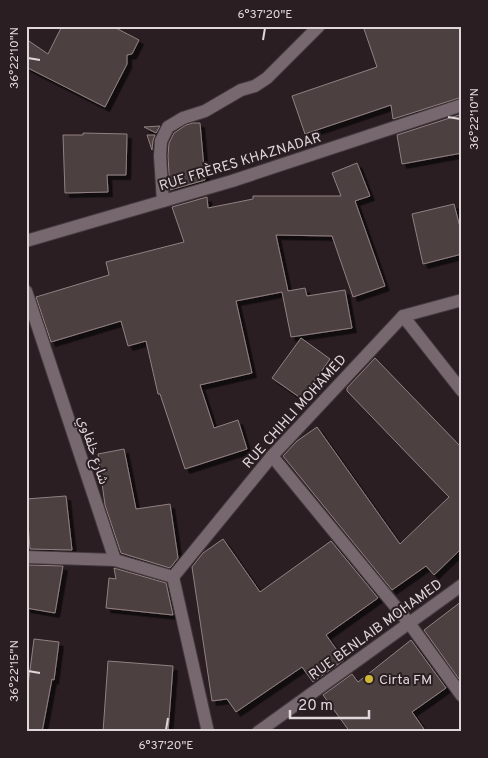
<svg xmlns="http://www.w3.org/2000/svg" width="488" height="758" font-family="Overpass,'Noto Sans Arabic',sans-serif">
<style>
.building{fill:#4d3f40;stroke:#918182;filter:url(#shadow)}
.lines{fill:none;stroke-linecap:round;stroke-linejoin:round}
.minor-casing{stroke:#433a3e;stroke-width:14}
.minor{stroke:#76686e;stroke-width:12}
.ticks{fill:none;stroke:#dfd7da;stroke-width:2}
.poi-dot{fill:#cfb837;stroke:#2a1e23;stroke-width:2}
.labels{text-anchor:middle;stroke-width:4;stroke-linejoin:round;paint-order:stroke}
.street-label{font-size:14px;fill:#dfd7da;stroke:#2a1e23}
.poi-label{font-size:14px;fill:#dfd7da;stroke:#2a1e23;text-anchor:start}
.neatline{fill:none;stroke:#dfd7da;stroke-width:2}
.ticks-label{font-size:12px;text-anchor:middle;fill:#dfd7da}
</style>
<defs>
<filter id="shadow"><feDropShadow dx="4.5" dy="4.5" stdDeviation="0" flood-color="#0009"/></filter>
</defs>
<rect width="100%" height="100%" fill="#2a1e23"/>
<!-- building -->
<g class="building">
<path d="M62,26H112L139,40L132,54L127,55V64L105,107L26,67V39L48,54Z"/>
<path d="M363,26H462V97L393,119L391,105L305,134L292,96L377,67Z"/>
<path d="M462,114V153L402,164L397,135Z"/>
<path d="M193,123H200L205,180L170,190L168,156L169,143L174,133L186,125Z"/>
<path d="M160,126L156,133L144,127Z"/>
<path d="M83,133L127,134L126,175H107L108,192L65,193L63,135H83Z"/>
<path d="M147,135H155L153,140L152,150Z"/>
<path d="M357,163L370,196L355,201L385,286L353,297L332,236L276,235L288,291L305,288L307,296L345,290L352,328L291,337L282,292L236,301L252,373L200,385L214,428L238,420L247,449L185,469L160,394H158L146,341L128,346L121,321L51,342L36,297L109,275L106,262L184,242L172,207L207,197L208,208L253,199V196H341L332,173Z"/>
<path d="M454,204L462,235V254L423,264L412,214Z"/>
<path d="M301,338L330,359L302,399L272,378Z"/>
<path d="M375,358L462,448V548L434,575L426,566L392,590L283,456L297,441L317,427L400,544L449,497L347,391V388Z"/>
<path d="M124,449L136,509L170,504L178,558L170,568L121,553L105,505L98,454Z"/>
<path d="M66,496L72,550L30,549L26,499Z"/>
<path d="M223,539L260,592L331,541L378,598L326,635L344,660L313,682L302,667L236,712L227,699L212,701L192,567L203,553Z"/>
<path d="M28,565L63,566L55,613L26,608V574Z"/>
<path d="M114,568L166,583L173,615L106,608L109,578L116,579Z"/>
<path d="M462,601V677L459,679L424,630Z"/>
<path d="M34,639L59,642L54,680L52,679L42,732H26V701Z"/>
<path d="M411,640L446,688L412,712L426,732H350L323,695L352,674L358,682Z"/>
<path d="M108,661L173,666L168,732H103Z"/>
</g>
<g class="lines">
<!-- minor casing -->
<g class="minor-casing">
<g id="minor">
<path d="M163,201L160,156L161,141L168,127L183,118L205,111L241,90L255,86L267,78L319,26"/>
<path d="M26,241L232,181L462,105"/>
<path d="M26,291L115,560L173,577"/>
<path d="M403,316L462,391"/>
<path d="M272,456L409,623L462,696"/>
<path d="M26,557L115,560"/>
<path d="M173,577L272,456L403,316L462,300"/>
<path d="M173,577L208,732"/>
<path d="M258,732L462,585"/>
</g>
</g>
<!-- minor -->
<use href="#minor" class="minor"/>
</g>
<!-- ticks -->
<path class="ticks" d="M263,40L265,28M28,58L40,60M448,117L460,119M28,671L40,673M166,730L168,718"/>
<!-- markers -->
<circle class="poi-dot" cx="369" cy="679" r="5"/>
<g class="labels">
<!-- street labels -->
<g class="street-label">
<text transform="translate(240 161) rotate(-17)" y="5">RUE FRÈRES KHAZNADAR</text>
<text transform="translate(294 411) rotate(-48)" y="5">RUE CHIHLI MOHAMED</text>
<text transform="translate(94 450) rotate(72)" y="5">شارع خلفاوي</text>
<text transform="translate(375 629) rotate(-36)" y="5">RUE BENLAIB MOHAMED</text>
</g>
<!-- poi labels -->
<g class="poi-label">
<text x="379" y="684">Cirta FM</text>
</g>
</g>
<!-- border -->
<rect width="488" height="758" fill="none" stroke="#2a1e23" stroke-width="55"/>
<!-- scale -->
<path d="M290 710v8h79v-8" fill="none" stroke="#dfd7da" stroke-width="2.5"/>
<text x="298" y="710" font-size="15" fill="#dfd7da" stroke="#2a1e23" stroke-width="4" paint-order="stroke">20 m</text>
<rect x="28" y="28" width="432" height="702" class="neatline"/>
<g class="ticks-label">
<text x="265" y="18">6°37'20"E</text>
<text transform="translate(14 58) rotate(-90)" y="4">36°22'10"N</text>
<text transform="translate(474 119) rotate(-90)" y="4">36°22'10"N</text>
<text transform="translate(14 671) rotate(-90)" y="4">36°22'15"N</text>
<text x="166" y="749">6°37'20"E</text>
</g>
</svg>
